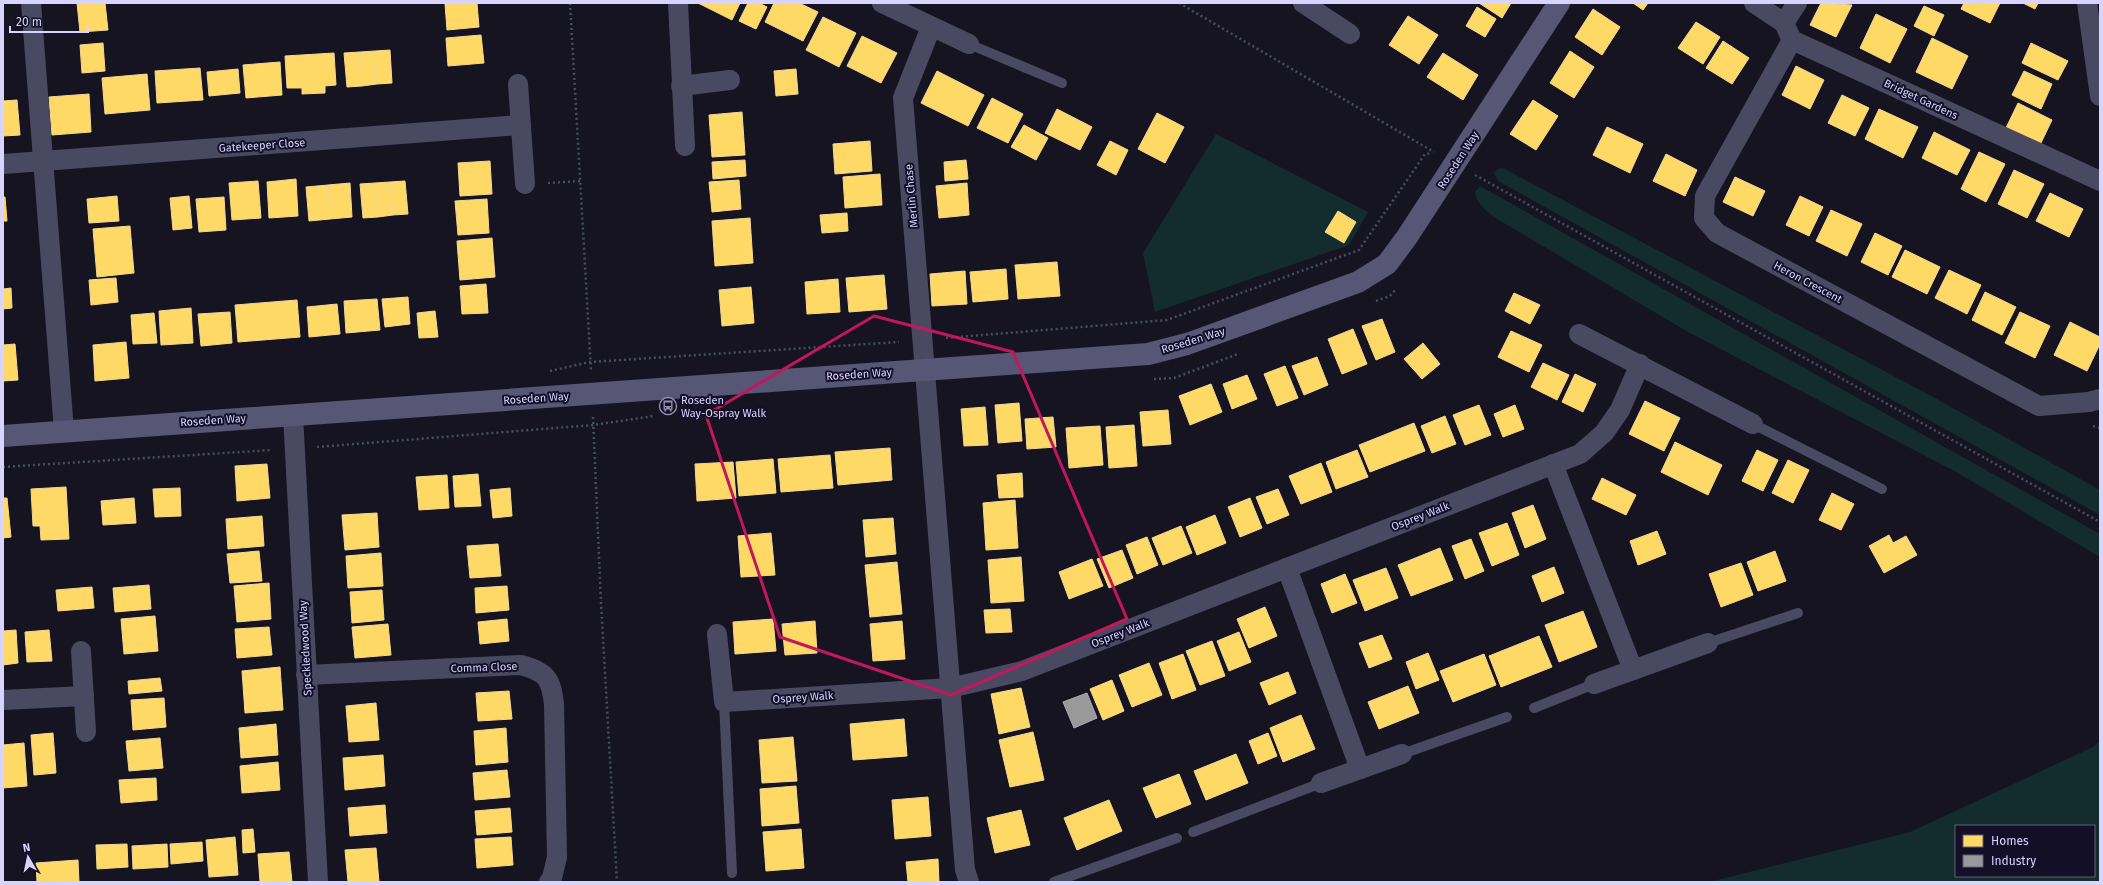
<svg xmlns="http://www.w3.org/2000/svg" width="2103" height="885" font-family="'Fira Sans',sans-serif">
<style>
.green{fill:#132c2d;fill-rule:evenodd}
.homes{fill:#ffd966;stroke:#f4d894}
.industry{fill:#999;stroke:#acabb8}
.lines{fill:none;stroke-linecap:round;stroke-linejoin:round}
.path{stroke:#44505f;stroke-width:2.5;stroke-dasharray:2 3;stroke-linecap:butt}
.lane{stroke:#4a4962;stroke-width:10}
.street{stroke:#4a4962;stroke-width:20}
.secondary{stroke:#575674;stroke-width:22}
.marked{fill:none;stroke:#c2185b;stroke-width:3;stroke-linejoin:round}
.labels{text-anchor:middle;stroke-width:4;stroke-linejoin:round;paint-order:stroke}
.street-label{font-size:11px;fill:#d9d4ff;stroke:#130f26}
.poi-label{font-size:11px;fill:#d9d4ff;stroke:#130f26;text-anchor:start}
</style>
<rect width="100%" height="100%" fill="#161421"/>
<!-- green -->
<g class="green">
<path d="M1216,134L1368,212L1349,245L1155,312L1143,253Z"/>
<path d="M1503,168L1935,398L2100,490V515L1498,181L1494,173L1498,169Z"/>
<path d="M1480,186L2100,534V557L1958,473L1688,332L1509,226C1496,218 1477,208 1475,192Z"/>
<path d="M2100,741V882H1709L1910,832L2093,747ZM1956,826H2094V876H1956Z"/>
</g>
<!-- homes -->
<g class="homes">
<path d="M77,3H105L108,30L80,32Z"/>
<path d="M477,3L479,27L447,30L445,4Z"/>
<path d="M698,3H740L732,20Z"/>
<path d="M748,3H759L767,7L756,29L739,21Z"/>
<path d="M774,3H799L818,12L803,41L765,22Z"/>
<path d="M1479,3H1511L1502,18Z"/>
<path d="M1633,3H1648L1643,10Z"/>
<path d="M1821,3L1852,5L1836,37L1810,25Z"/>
<path d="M1964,3H2000L1990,23L1961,9Z"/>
<path d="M2023,3H2038L2035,9Z"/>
<path d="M1924,6L1944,15L1934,36L1914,26Z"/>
<path d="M1477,7L1496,19L1485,37L1466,26Z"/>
<path d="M1593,9L1620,27L1602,55L1575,37Z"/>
<path d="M1876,14L1907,29L1890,63L1860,48Z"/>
<path d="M1408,16L1438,35L1419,64L1389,45Z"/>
<path d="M823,17L856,33L839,67L806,50Z"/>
<path d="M1696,22L1720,37L1703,64L1678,48Z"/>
<path d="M481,35L484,63L448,66L446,38Z"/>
<path d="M862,36L897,53L881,83L847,66Z"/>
<path d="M1932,38L1968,56L1952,89L1916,72Z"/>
<path d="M1723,41L1749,58L1732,84L1706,68Z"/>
<path d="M103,43L105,71L82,73L80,45Z"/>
<path d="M2031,43L2068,61L2058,80L2022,63Z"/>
<path d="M390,50L392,83L377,84L375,51Z"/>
<path d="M375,51L377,84L362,86L360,52Z"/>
<path d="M1570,51L1594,67L1574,98L1550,83Z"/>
<path d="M360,52L362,86L347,87L344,53Z"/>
<path d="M334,53L336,85L325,86V93L302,94V88H287L285,56Z"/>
<path d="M1443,53L1478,75L1463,100L1427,77Z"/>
<path d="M280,62L282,95L246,98L243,65Z"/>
<path d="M1796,66L1824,80L1810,109L1782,95Z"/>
<path d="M200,68L203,100L157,103L155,71Z"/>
<path d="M238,69L240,93L209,96L207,72Z"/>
<path d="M796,69L798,94L776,96L774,71Z"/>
<path d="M937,71L984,95L968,126L921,103Z"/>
<path d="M2024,71L2052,84L2041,109L2012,95Z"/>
<path d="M147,74L150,110L105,114L102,78Z"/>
<path d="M89,94L91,132L52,135L49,97Z"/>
<path d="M1842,95L1869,108L1855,136L1828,123Z"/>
<path d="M992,98L1023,114L1008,143L977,128Z"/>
<path d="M17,100L20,135L3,136V101Z"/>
<path d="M1533,100L1558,116L1536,150L1510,134Z"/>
<path d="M2018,103L2052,120L2040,145L2006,128Z"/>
<path d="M1057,109L1092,127L1080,150L1045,133Z"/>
<path d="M1879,109L1918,127L1903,158L1865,139Z"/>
<path d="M742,112L745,155L712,157L709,115Z"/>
<path d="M1157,113L1184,127L1165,163L1138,149Z"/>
<path d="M1024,125L1048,138L1036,160L1011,147Z"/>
<path d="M1607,127L1643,144L1630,173L1593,155Z"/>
<path d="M1934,132L1970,150L1957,175L1922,158Z"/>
<path d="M870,141L872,171L835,174L833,144Z"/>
<path d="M1110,141L1128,150L1116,175L1097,165Z"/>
<path d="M1979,152L2005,164L1986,202L1961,189Z"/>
<path d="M1666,154L1697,170L1685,196L1653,181Z"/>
<path d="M745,160L746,176L713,179L712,162Z"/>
<path d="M966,160L968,179L945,181L944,162Z"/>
<path d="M490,161L492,194L460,196L458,163Z"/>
<path d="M2014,170L2044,184L2027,218L1998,204Z"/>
<path d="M880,174L882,205L845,208L843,177Z"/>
<path d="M1735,177L1765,191L1753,216L1723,202Z"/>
<path d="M296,179L298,216L269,218L267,182Z"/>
<path d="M739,180L741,209L712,212L709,182Z"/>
<path d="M258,181L261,218L232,220L229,183Z"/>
<path d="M405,181L408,214L393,215L390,182Z"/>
<path d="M390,182L393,215L378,217L375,183Z"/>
<path d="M350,183L352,217L330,219L328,185Z"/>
<path d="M375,183L378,217L363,218L360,184Z"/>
<path d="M967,183L969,215L939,218L936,186Z"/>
<path d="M328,185L330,219L309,221L306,187Z"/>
<path d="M2050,193L2083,209L2069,237L2036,221Z"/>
<path d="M117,196L119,221L89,223L87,199Z"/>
<path d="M189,196L192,228L173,230L170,198Z"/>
<path d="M1800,196L1823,207L1809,236L1786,225Z"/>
<path d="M3,197H5L7,221H3Z"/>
<path d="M224,197L226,230L199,232L196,199Z"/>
<path d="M487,199L489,233L458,235L455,201Z"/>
<path d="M1831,210L1862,224L1847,256L1816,241Z"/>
<path d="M1338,211L1356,222L1344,243L1325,232Z"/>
<path d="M847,213L848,231L822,233L820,215Z"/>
<path d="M750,218L753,263L715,266L712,221Z"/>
<path d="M130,226L134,273L97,277L93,229Z"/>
<path d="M1875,233L1902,246L1888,275L1861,262Z"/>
<path d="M492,238L495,277L460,280L457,241Z"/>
<path d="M1905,250L1940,267L1927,294L1892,277Z"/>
<path d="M1057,262L1060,296L1018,299L1015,265Z"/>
<path d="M1006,269L1008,299L973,302L970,272Z"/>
<path d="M1949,270L1981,285L1967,314L1935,298Z"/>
<path d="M965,271L967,304L932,306L930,274Z"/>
<path d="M884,275L887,309L849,312L846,278Z"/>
<path d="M116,278L118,302L91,305L89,280Z"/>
<path d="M838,279L840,312L807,314L805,282Z"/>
<path d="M486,284L488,313L462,314L460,286Z"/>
<path d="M751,287L754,323L722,326L719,290Z"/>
<path d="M11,288L12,308L3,309V289Z"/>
<path d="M1985,292L2016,307L2002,335L1972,320Z"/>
<path d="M1514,293L1540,305L1530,324L1505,311Z"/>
<path d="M408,297L410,324L385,327L382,299Z"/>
<path d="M377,299L380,330L346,333L344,301Z"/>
<path d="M297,300L300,337L238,342L235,305Z"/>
<path d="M337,304L340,334L309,337L307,307Z"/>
<path d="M191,308L193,343L161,345L159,311Z"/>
<path d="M435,311L438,337L419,338L417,313Z"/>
<path d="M230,312L232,343L201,346L198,314Z"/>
<path d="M2020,312L2050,326L2035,358L2005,343Z"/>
<path d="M154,313L157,343L133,344L131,315Z"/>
<path d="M1382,319L1395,352L1376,360L1362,326Z"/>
<path d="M2070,322L2100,337V344L2087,371L2054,355Z"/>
<path d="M1353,329L1367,364L1342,374L1328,339Z"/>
<path d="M1511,331L1542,345L1529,372L1498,357Z"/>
<path d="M126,342L129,378L95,381L93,345Z"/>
<path d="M1423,343L1440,364L1422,379L1404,359Z"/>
<path d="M15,344L18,380L3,381V345Z"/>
<path d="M1317,357L1328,385L1304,395L1292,366Z"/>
<path d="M1543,363L1569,375L1557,400L1531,387Z"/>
<path d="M1285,366L1298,398L1277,406L1264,374Z"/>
<path d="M1575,374L1596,384L1583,412L1562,402Z"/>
<path d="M1247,375L1257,399L1232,409L1223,384Z"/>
<path d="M1211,384L1222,412L1190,425L1179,396Z"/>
<path d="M1645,401L1680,418L1664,451L1629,434Z"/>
<path d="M1019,403L1022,441L998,443L995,405Z"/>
<path d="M1479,405L1491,435L1465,445L1453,415Z"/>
<path d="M1515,405L1524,429L1503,437L1494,414Z"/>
<path d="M985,407L988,445L964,446L961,409Z"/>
<path d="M1168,410L1171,444L1143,446L1140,412Z"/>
<path d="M1445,416L1456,444L1432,453L1421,426Z"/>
<path d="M1053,417L1056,447L1027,449L1025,419Z"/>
<path d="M1414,423L1425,451L1370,472L1359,445Z"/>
<path d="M1134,425L1137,466L1109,468L1106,427Z"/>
<path d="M1100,426L1103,465L1069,468L1066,428Z"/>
<path d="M1675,442L1722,465L1708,495L1661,472Z"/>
<path d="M890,448L892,480L838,485L835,452Z"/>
<path d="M1357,450L1368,477L1336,489L1326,462Z"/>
<path d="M1757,450L1778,460L1763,491L1742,481Z"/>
<path d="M830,455L833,488L781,492L778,459Z"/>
<path d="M773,459L776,493L739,496L736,462Z"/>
<path d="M1788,460L1809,470L1793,503L1772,493Z"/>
<path d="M733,462L736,498L697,501L695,464Z"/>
<path d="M1321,463L1332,492L1301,504L1289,476Z"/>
<path d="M267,464L270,498L237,501L235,466Z"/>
<path d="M1022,473L1023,497L999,498L997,475Z"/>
<path d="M478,474L481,506L455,507L453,476Z"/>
<path d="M447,475L449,508L419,510L416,477Z"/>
<path d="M1602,478L1636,495L1626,515L1592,499Z"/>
<path d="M66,487L69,539L41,540L40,526H33L31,489Z"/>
<path d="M180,488L181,516L155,517L153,489Z"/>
<path d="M510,488L512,516L493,518L490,490Z"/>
<path d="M1278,489L1289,515L1267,524L1256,497Z"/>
<path d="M1832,493L1854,504L1841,530L1819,520Z"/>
<path d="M3,498H7L11,537L3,538Z"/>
<path d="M134,498L136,523L103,525L101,501Z"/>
<path d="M1250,498L1262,528L1240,537L1228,507Z"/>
<path d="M1015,500L1018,548L986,550L983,503Z"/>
<path d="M1533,505L1546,539L1525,548L1512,513Z"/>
<path d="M377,513L379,547L345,550L342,515Z"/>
<path d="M1215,515L1226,543L1197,555L1186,527Z"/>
<path d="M262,516L264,546L228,549L226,519Z"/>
<path d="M893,518L896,554L866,557L863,520Z"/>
<path d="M1507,523L1519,555L1492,566L1479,533Z"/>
<path d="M1181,526L1192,553L1163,565L1152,538Z"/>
<path d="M1657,531L1666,554L1638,565L1630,541Z"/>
<path d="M771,533L775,575L741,577L738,536Z"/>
<path d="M1889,535L1893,543L1906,536L1917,555L1884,573L1869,546Z"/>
<path d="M1147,537L1158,565L1137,574L1126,545Z"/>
<path d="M1471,539L1484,571L1465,579L1452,546Z"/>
<path d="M498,544L501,576L470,578L467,546Z"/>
<path d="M1440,548L1453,580L1411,596L1398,565Z"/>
<path d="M1122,550L1133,578L1109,588L1097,559Z"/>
<path d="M259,551L262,581L230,583L227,554Z"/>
<path d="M1775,551L1786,581L1758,591L1747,562Z"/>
<path d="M381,553L383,586L348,588L346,556Z"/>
<path d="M1021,557L1024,601L991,603L988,560Z"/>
<path d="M1092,559L1103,586L1069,599L1059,572Z"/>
<path d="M897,562L902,614L870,617L865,565Z"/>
<path d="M1741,563L1753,595L1721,607L1709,574Z"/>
<path d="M1554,567L1564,593L1542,602L1532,576Z"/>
<path d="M1386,568L1398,598L1365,611L1353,580Z"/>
<path d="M1345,574L1357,603L1332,613L1321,584Z"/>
<path d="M269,583L271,619L237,622L234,586Z"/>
<path d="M149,585L151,609L115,612L113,588Z"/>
<path d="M507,586L509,610L476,613L475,588Z"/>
<path d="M92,587L94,608L58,611L56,590Z"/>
<path d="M382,590L384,620L352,623L350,592Z"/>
<path d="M1265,607L1277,636L1249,648L1237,619Z"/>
<path d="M1010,609L1012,632L986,633L984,610Z"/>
<path d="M1583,611L1597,647L1559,662L1545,625Z"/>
<path d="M155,616L158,651L124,654L121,619Z"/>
<path d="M507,619L509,641L480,644L478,622Z"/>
<path d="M773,619L776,651L735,654L733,622Z"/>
<path d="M815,621L817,653L785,655L782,624Z"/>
<path d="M902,621L905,659L873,661L870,624Z"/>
<path d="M388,624L391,655L355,658L352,627Z"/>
<path d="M269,627L272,655L237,658L235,629Z"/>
<path d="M16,630L18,663L3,665V631Z"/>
<path d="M49,630L52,661L27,662L25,632Z"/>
<path d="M1239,632L1251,662L1229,671L1217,641Z"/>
<path d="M1382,635L1392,659L1369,668L1359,643Z"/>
<path d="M1539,636L1552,667L1501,687L1489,656Z"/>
<path d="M1212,641L1225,676L1200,685L1186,651Z"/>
<path d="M1428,653L1439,680L1416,689L1406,662Z"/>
<path d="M1183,654L1196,690L1172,699L1159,663Z"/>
<path d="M1484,654L1496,685L1453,702L1440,671Z"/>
<path d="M1149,663L1162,695L1132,707L1119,675Z"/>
<path d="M280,667L283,710L245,713L242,671Z"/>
<path d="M1288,672L1296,693L1269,705L1260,683Z"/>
<path d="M160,678L162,691L129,694L128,681Z"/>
<path d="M1112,680L1124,711L1103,720L1090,689Z"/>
<path d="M1408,686L1419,713L1379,729L1368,702Z"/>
<path d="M1021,688L1030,727L999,734L991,694Z"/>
<path d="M509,691L512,719L478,721L476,693Z"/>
<path d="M164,698L166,727L133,730L131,700Z"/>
<path d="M376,703L379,740L349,742L346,706Z"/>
<path d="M1301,715L1315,749L1283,762L1270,728Z"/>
<path d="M904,719L907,756L853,760L850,724Z"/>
<path d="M276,724L278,755L241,758L239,728Z"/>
<path d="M506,728L508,762L476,765L474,731Z"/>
<path d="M1033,732L1044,780L1010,787L999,740Z"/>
<path d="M53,733L56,773L34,775L31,735Z"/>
<path d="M1268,733L1277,756L1258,764L1249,741Z"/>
<path d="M793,737L797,781L762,783L759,740Z"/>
<path d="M160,738L163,768L129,771L126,741Z"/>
<path d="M24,743L27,786L3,788V745Z"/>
<path d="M1236,754L1248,783L1206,800L1194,771Z"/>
<path d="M383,755L385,786L345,790L343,758Z"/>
<path d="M278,762L280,790L242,793L240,766Z"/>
<path d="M507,770L510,797L475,800L473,773Z"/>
<path d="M1179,774L1191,804L1156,818L1143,788Z"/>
<path d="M156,778L157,800L121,803L119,780Z"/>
<path d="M796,786L799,823L762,826L760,789Z"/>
<path d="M928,797L931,836L895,839L892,800Z"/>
<path d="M1109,800L1122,831L1077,850L1064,818Z"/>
<path d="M385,805L387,833L350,836L348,808Z"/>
<path d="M510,808L512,832L477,835L475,811Z"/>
<path d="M1021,810L1030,845L995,853L987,818Z"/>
<path d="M253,829L255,852L243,853L242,830Z"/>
<path d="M801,829L804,868L766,871L763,832Z"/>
<path d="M235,837L238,875L209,877L206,840Z"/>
<path d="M511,837L513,865L477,868L475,839Z"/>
<path d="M202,842L203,861L171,864L170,844Z"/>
<path d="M127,844L128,867L97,869L96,845Z"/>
<path d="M167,844L168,867L133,869L132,846Z"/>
<path d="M376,848L379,882H348L345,850Z"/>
<path d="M289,852L292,882H260L258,854Z"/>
<path d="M938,859L939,882H908L906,862Z"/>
<path d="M78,860L79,882H37L36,863Z"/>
</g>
<!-- industry -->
<path class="industry" d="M1087,693L1097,718L1074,728L1063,702Z"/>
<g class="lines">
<!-- path -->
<g class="path">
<path d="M570,3L591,370"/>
<path d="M1179,3L1434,152"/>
<path d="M1475,175L2100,522"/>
<path d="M548,183L580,181"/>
<path d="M1376,301L1390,296L1396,289"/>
<path d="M946,338L1167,320L1359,250L1425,154L1432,153"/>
<path d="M550,371L590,362L899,342"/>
<path d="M1154,379L1174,378L1238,354"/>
<path d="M593,417L601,603L617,882"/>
<path d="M2093,426L2100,428"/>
<path d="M317,447L593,425L654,416"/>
<path d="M3,467L272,450"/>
</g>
<!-- lane -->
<g class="lane">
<path d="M969,44L1062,83"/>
<path d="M1753,424L1882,489"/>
<path d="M1708,643L1798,613"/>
<path d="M724,702L732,873"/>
<path d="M1534,708L1594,684"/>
<path d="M1402,754L1507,717"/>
<path d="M1193,832L1321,783"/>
<path d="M1054,882L1177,838"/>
</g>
<!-- street -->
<g class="street">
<path d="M31,3L64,431"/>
<path d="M678,3L685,146"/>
<path d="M882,3L969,44"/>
<path d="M1303,3L1350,34"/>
<path d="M1754,3L1784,23L1792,40L2100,181"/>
<path d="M2087,3L2100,96"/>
<path d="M1784,23L1797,3"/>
<path d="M931,27L903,98L965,870L969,882"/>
<path d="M1792,40L1705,196L1704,218L1717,233L2039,406L2089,402L2100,399"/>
<path d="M518,84L525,184"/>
<path d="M681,86L730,80"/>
<path d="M3,164L521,125"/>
<path d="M1579,334L1753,424"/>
<path d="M293,415L318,882"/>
<path d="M1553,464L1633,670"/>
<path d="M1287,568L1360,769"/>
<path d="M717,634L724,702L950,688L1022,671L1580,454L1604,433L1620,410L1640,364"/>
<path d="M81,651L86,732"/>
<path d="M306,675L521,665C547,672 551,679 554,704L557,857L552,878L549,882"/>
<path d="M1594,684L1708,643"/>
<path d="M3,700L84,696"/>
<path d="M1321,783L1402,754"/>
</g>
<!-- secondary -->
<path class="secondary" d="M3,436L1148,354L1187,344L1358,282L1387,264L1407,237L1559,3"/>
</g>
<!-- marked area -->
<path class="marked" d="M874,316L1013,352L1127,619L951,695L780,637L706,415Z"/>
<!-- icons -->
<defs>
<g id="bus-ring" transform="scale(0.9)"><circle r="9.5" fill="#130f26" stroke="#9591b1" stroke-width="1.5"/><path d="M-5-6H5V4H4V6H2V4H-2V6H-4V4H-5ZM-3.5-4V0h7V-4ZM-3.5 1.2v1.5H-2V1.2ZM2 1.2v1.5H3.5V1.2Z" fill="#9591b1"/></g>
</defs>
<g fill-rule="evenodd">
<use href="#bus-ring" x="668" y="406"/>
</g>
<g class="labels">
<!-- street labels -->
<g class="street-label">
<text transform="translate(1921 99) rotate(25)" y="4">Bridget Gardens</text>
<text transform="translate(262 145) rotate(-4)" y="4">Gatekeeper Close</text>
<text transform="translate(1458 160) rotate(-57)" y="4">Roseden Way</text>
<text transform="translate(911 196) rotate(-95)" y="4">Merlin Chase</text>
<text transform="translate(1808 282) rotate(28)" y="4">Heron Crescent</text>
<text transform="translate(1193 340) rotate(-17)" y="4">Roseden Way</text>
<text transform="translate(859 374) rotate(-4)" y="4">Roseden Way</text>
<text transform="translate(536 398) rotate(-4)" y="4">Roseden Way</text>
<text transform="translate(213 420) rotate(-4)" y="4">Roseden Way</text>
<text transform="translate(1420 516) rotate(-21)" y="4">Osprey Walk</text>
<text transform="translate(1120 633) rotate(-21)" y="4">Osprey Walk</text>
<text transform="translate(305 648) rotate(-93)" y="4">Speckledwood Way</text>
<text transform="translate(484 667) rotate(-2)" y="4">Comma Close</text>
<text transform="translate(803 697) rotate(-4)" y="4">Osprey Walk</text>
</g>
<!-- poi labels -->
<g class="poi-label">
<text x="681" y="404">Roseden<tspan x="681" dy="13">Way-Ospray Walk</tspan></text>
</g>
</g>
<!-- border -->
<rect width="2103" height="885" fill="none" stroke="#d9d4ff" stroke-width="8"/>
<!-- legend -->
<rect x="1955" y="825" width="140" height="52" fill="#130f26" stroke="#625e7d"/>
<rect x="1963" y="835" width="20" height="12" fill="#ffd966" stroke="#625e7d"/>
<text x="1991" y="845" font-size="12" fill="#d9d4ff">Homes</text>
<rect x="1963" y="855" width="20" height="12" fill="#999999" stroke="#625e7d"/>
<text x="1991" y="865" font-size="12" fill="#d9d4ff">Industry</text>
<!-- north arrow -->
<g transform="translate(28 857) rotate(351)" stroke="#130f26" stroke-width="3" paint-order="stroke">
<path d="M0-3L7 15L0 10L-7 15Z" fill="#d9d4ff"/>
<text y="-6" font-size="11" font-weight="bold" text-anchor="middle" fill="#d9d4ff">N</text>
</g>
<!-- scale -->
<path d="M10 26v6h78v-6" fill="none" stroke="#d9d4ff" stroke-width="2"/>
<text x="16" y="26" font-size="12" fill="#d9d4ff" stroke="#130f26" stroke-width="3" paint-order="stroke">20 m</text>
</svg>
